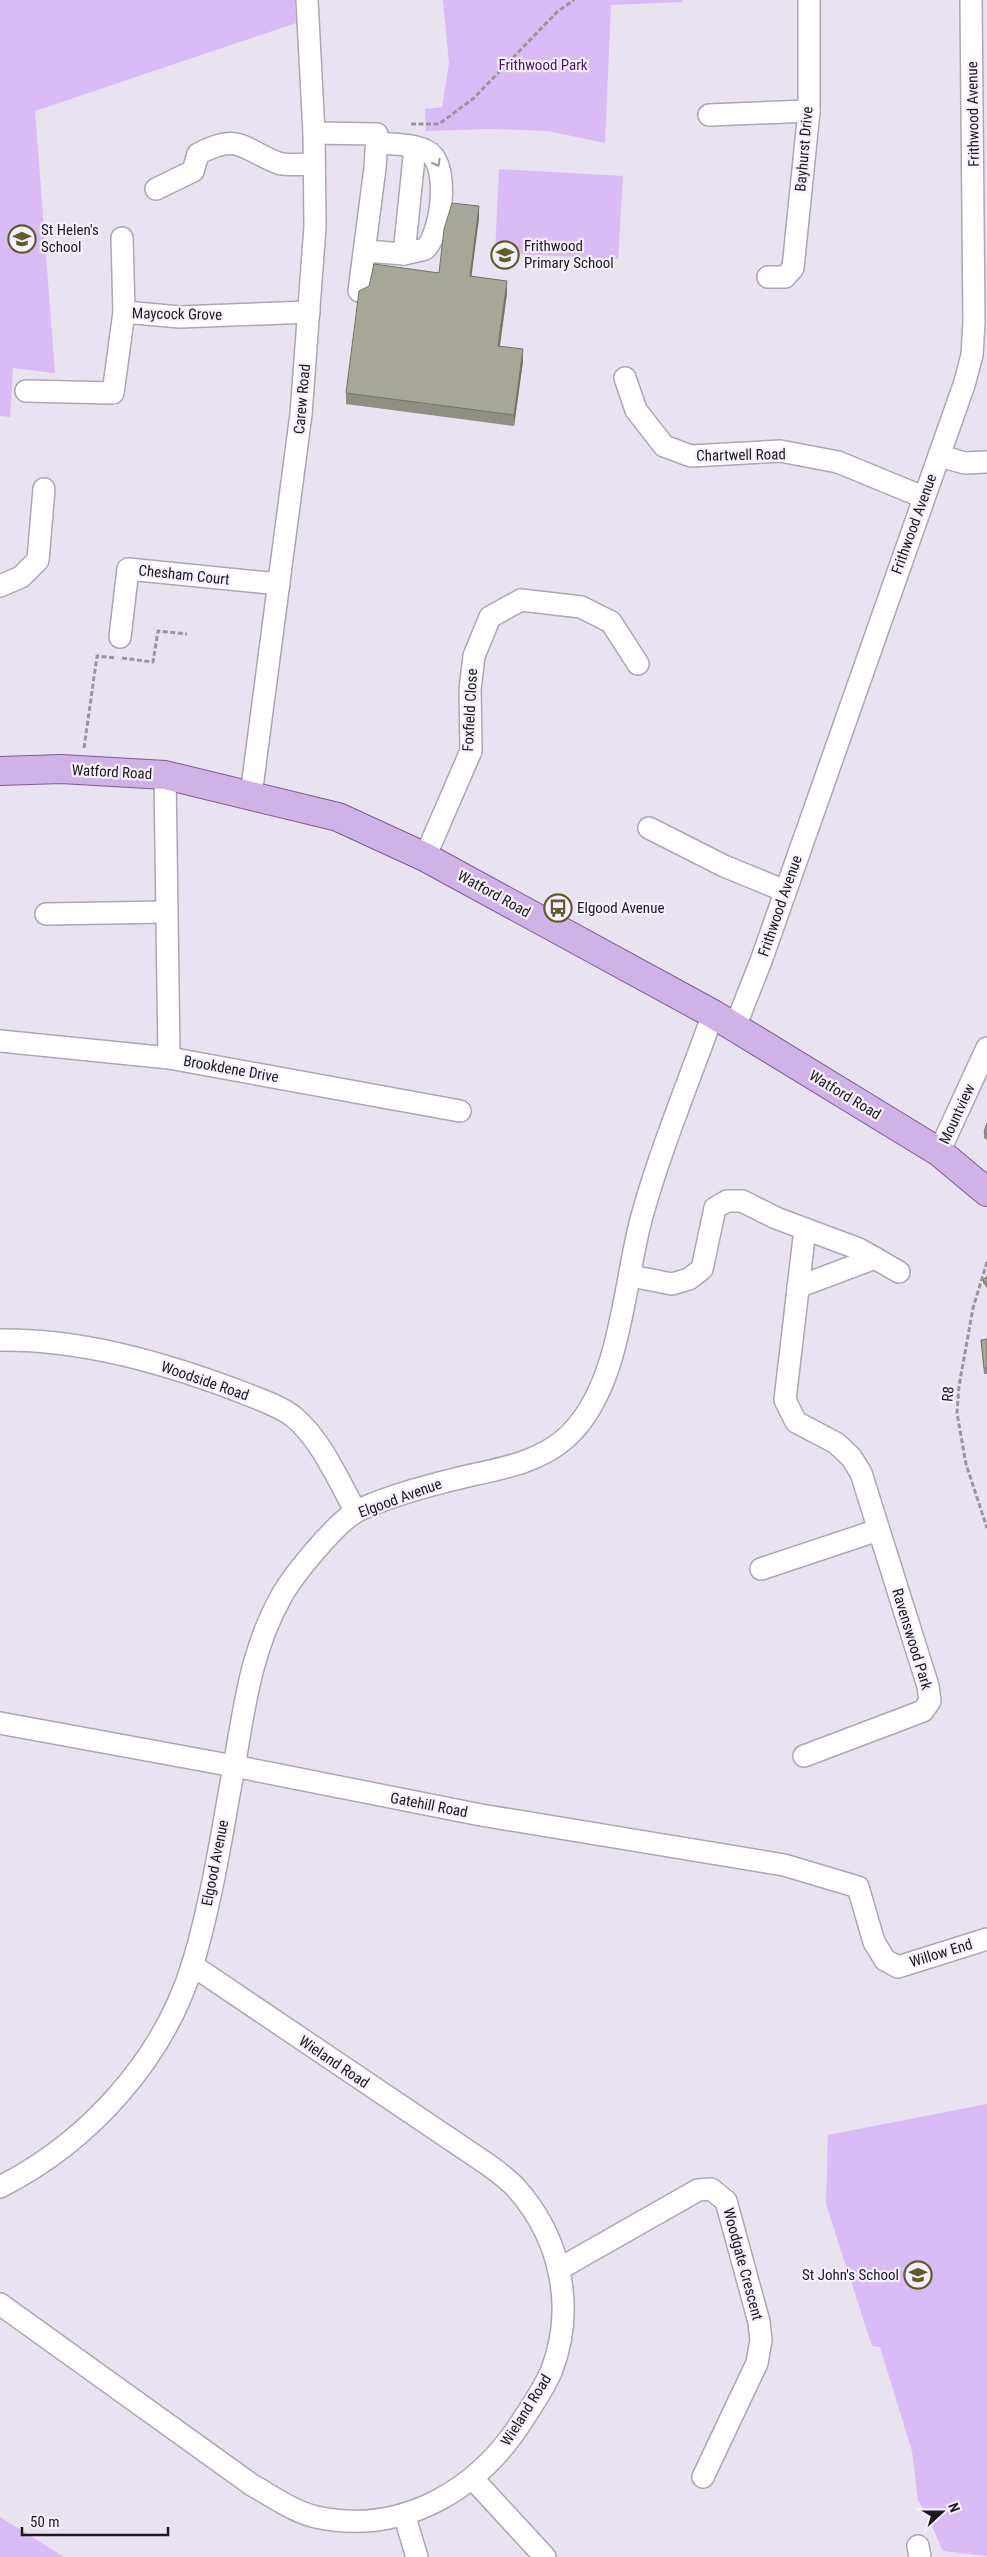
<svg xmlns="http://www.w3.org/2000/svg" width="987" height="2557" font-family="'Roboto Condensed',sans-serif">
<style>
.green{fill:#d9bbf5}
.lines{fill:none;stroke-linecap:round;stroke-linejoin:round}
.minor-casing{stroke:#ada6b3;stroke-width:24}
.major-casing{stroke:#7c5c96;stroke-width:30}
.path{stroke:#9a959f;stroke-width:3;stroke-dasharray:5 2.5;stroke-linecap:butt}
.minor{stroke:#fff;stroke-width:21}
.major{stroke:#cfb3e6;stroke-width:28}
.wall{fill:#8f9083}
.shaded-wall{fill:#74756a}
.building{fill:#a6a798;stroke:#74756a}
.oneway{stroke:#99989a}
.labels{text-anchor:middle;stroke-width:4.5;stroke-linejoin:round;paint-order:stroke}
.park-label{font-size:15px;fill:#4e1771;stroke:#f6effd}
.street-label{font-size:15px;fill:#1d1a1f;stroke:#f6effd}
.poi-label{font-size:15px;fill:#1d1a1f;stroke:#f6effd;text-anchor:start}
</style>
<rect width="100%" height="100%" fill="#e9e2f0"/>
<!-- green -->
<g class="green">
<path d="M0,0H295L296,23L35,111L55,373L13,368L10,417L0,416Z"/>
<path d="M443,0H682V2L611,5L605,143L548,131L492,129L426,131L425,109L442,107L449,63Z"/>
<path d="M499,169L623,176L618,259L495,253Z"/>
<path d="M987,2104V2556L943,2551L925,2511L918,2501L912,2451L880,2347L872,2346L826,2204L828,2135Z"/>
<path d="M0,2517L64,2557H0Z"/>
</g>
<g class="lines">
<!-- minor casing -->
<g class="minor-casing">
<g id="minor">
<path d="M709,115L809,111"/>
<path d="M314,133L377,134L375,168L359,291"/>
<path d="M156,189L193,171L198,154C239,132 242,149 278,163C287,166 303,164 313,164"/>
<path d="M122,238L124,312"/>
<path d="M365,251L404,254L425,249C441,234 450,169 430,153C418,144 392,144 377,143"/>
<path d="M404,254L415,148"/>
<path d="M768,277H785L793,268L809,111V0"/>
<path d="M625,378L636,410L664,446L691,456L780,451L838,462L923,497"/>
<path d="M26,391L113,393L124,312L180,317L309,312"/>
<path d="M939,456L965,463L987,462"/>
<path d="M0,586L21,577L38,560L44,489"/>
<path d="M120,637L128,569L279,584"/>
<path d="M165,775L169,1058"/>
<path d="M251,795L301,414L315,227L314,133L307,0"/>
<path d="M649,828L724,866L785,891"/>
<path d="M425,857L471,751L470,689L474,656L490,617L521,600L581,607L611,622L638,664"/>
<path d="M46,914L167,912"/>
<path d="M735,1027L761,961L964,385L972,355L974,322L971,0"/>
<path d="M0,1041L169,1058L460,1111"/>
<path d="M939,1152L987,1048"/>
<path d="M631,1276L672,1284L689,1279L702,1269L715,1208L727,1201H742L776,1218L859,1249L899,1272"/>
<path d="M798,1287L875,1258"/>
<path d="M0,1340C80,1339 161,1362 236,1390C255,1398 277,1404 294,1417C322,1441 338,1480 356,1512"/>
<path d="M761,1569L878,1530"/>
<path d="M0,1723L234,1766L481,1815L784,1865L858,1887L874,1942L885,1960L898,1967L987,1939"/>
<path d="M804,1756L923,1711L930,1701L928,1686L861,1473L851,1457L836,1443L796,1422L785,1400L805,1229"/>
<path d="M0,2187C89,2142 164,2059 193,1963C212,1900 222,1832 234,1767C244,1709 251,1650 281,1597C293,1575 337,1521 359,1510C394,1494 434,1484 472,1475C505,1468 541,1461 567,1437C622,1386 623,1284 642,1216C661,1148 689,1081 713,1014"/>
<path d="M559,2269L698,2190L711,2189L726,2201L759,2322L761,2340L757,2363L703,2477"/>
<path d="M0,2304L252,2485C272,2496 294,2512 316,2517C403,2536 480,2489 524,2418C534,2403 544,2388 551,2372C576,2309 561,2238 516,2188C509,2180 499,2173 490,2166L192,1965"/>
<path d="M473,2479L545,2557"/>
<path d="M404,2514L417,2557"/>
<path d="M918,2546L920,2557"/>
</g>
</g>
<!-- major casing -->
<g class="major-casing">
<path id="major" d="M0,771L61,769L165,775L338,817L425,857L713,1014L939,1152L987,1192"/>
</g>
<!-- path -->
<g class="path">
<path d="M411,124H439L474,98L557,12L574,0"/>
<path d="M122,658L153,662L158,631L187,634"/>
<path d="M84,748L97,656L116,658"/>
<path d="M987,1262L973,1308L959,1386L957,1413L966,1464L987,1528"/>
</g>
<!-- minor -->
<use href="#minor" class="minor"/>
<!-- major -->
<use href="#major" class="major"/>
</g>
<!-- wall -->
<g class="wall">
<path d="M479,218L471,276L507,293L500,346L523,361L514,426L346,404V393L439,273Z"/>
<path d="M987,1123V1140L984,1138V1132Z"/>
<path d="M987,1276V1288L983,1283V1280Z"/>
<path d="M987,1339V1374H984L981,1340Z"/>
</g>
<!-- shaded-wall -->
<g class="shaded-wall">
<path d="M479,206V218L470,288V276Z"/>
<path d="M507,281V293L498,358V346Z"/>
<path d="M523,349V361L514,426V415Z"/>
</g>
<!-- building -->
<g class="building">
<path d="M452,203L479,206L470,276L507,281L498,346L523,349L514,415L346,393L359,291L369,286L374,264L439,273L444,229Z"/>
<path d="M987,1123V1134L984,1132Z"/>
<path d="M987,1276V1285L983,1280Z"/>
<path d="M987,1339V1368H984L981,1340Z"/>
</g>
<!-- one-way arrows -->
<defs><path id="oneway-chevron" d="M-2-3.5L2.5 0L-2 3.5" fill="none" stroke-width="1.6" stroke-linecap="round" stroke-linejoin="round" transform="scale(1.25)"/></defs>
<use class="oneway" href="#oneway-chevron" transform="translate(437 163) rotate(60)"/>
<!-- icons -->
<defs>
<g id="school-ring" transform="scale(1.4375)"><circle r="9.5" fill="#f6effd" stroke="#5e5d2a" stroke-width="1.5"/><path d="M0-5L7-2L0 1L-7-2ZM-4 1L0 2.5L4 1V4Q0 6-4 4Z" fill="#5e5d2a"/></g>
<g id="bus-ring" transform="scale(1.4375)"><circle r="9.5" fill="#f6effd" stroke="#5e5d2a" stroke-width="1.5"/><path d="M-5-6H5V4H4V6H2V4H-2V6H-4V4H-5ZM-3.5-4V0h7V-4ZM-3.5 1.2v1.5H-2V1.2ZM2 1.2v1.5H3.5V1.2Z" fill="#5e5d2a"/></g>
</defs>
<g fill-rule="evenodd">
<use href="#school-ring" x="22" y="239"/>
<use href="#school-ring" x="505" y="255"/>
<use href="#bus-ring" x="558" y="908"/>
<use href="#school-ring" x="918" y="2275"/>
</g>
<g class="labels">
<!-- park labels -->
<g class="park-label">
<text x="543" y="70">Frithwood Park</text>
</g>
<!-- street labels -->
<g class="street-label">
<text transform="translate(973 114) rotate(-91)" y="5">Frithwood Avenue</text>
<text transform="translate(804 149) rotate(-85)" y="5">Bayhurst Drive</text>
<text transform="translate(177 314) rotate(1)" y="5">Maycock Grove</text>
<text transform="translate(302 399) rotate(-85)" y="5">Carew Road</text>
<text transform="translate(741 455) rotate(-1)" y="5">Chartwell Road</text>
<text transform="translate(914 524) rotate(-70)" y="5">Frithwood Avenue</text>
<text transform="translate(184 575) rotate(6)" y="5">Chesham Court</text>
<text transform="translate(470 710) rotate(-87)" y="5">Foxfield Close</text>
<text transform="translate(112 772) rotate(3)" y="5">Watford Road</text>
<text transform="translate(494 894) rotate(29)" y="5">Watford Road</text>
<text transform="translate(780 906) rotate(-71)" y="5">Frithwood Avenue</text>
<text transform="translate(231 1069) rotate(10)" y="5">Brookdene Drive</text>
<text transform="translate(845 1095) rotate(31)" y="5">Watford Road</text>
<text transform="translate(957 1114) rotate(-65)" y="5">Mountview</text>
<text transform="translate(205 1381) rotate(19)" y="5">Woodside Road</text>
<text transform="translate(948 1394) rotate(-84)" y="5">R8</text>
<text transform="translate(400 1498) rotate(-20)" y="5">Elgood Avenue</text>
<text transform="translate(912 1639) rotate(73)" y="5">Ravenswood Park</text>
<text transform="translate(429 1805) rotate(11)" y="5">Gatehill Road</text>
<text transform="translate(215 1863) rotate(-79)" y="5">Elgood Avenue</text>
<text transform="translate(941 1953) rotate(-17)" y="5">Willow End</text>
<text transform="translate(334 2062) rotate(34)" y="5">Wieland Road</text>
<text transform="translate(743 2264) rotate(75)" y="5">Woodgate Crescent</text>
<text transform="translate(526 2410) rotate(-58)" y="5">Wieland Road</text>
</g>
<!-- poi labels -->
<g class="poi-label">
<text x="41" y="235">St Helen's<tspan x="41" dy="17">School</tspan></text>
<text x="524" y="251">Frithwood<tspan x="524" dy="17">Primary School</tspan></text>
<text x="577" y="913">Elgood Avenue</text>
<text x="899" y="2280" text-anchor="end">St John's School</text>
</g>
</g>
<!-- north arrow -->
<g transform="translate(942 2512) rotate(69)" stroke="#f6effd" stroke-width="4" paint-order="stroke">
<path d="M0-4L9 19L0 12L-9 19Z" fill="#1d1a1f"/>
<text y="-8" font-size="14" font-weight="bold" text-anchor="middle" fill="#1d1a1f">N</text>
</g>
<!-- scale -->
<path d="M22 2527v8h146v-8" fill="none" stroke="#1d1a1f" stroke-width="2.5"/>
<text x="30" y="2527" font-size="15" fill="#1d1a1f" stroke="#f6effd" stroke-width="4" paint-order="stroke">50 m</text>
</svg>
